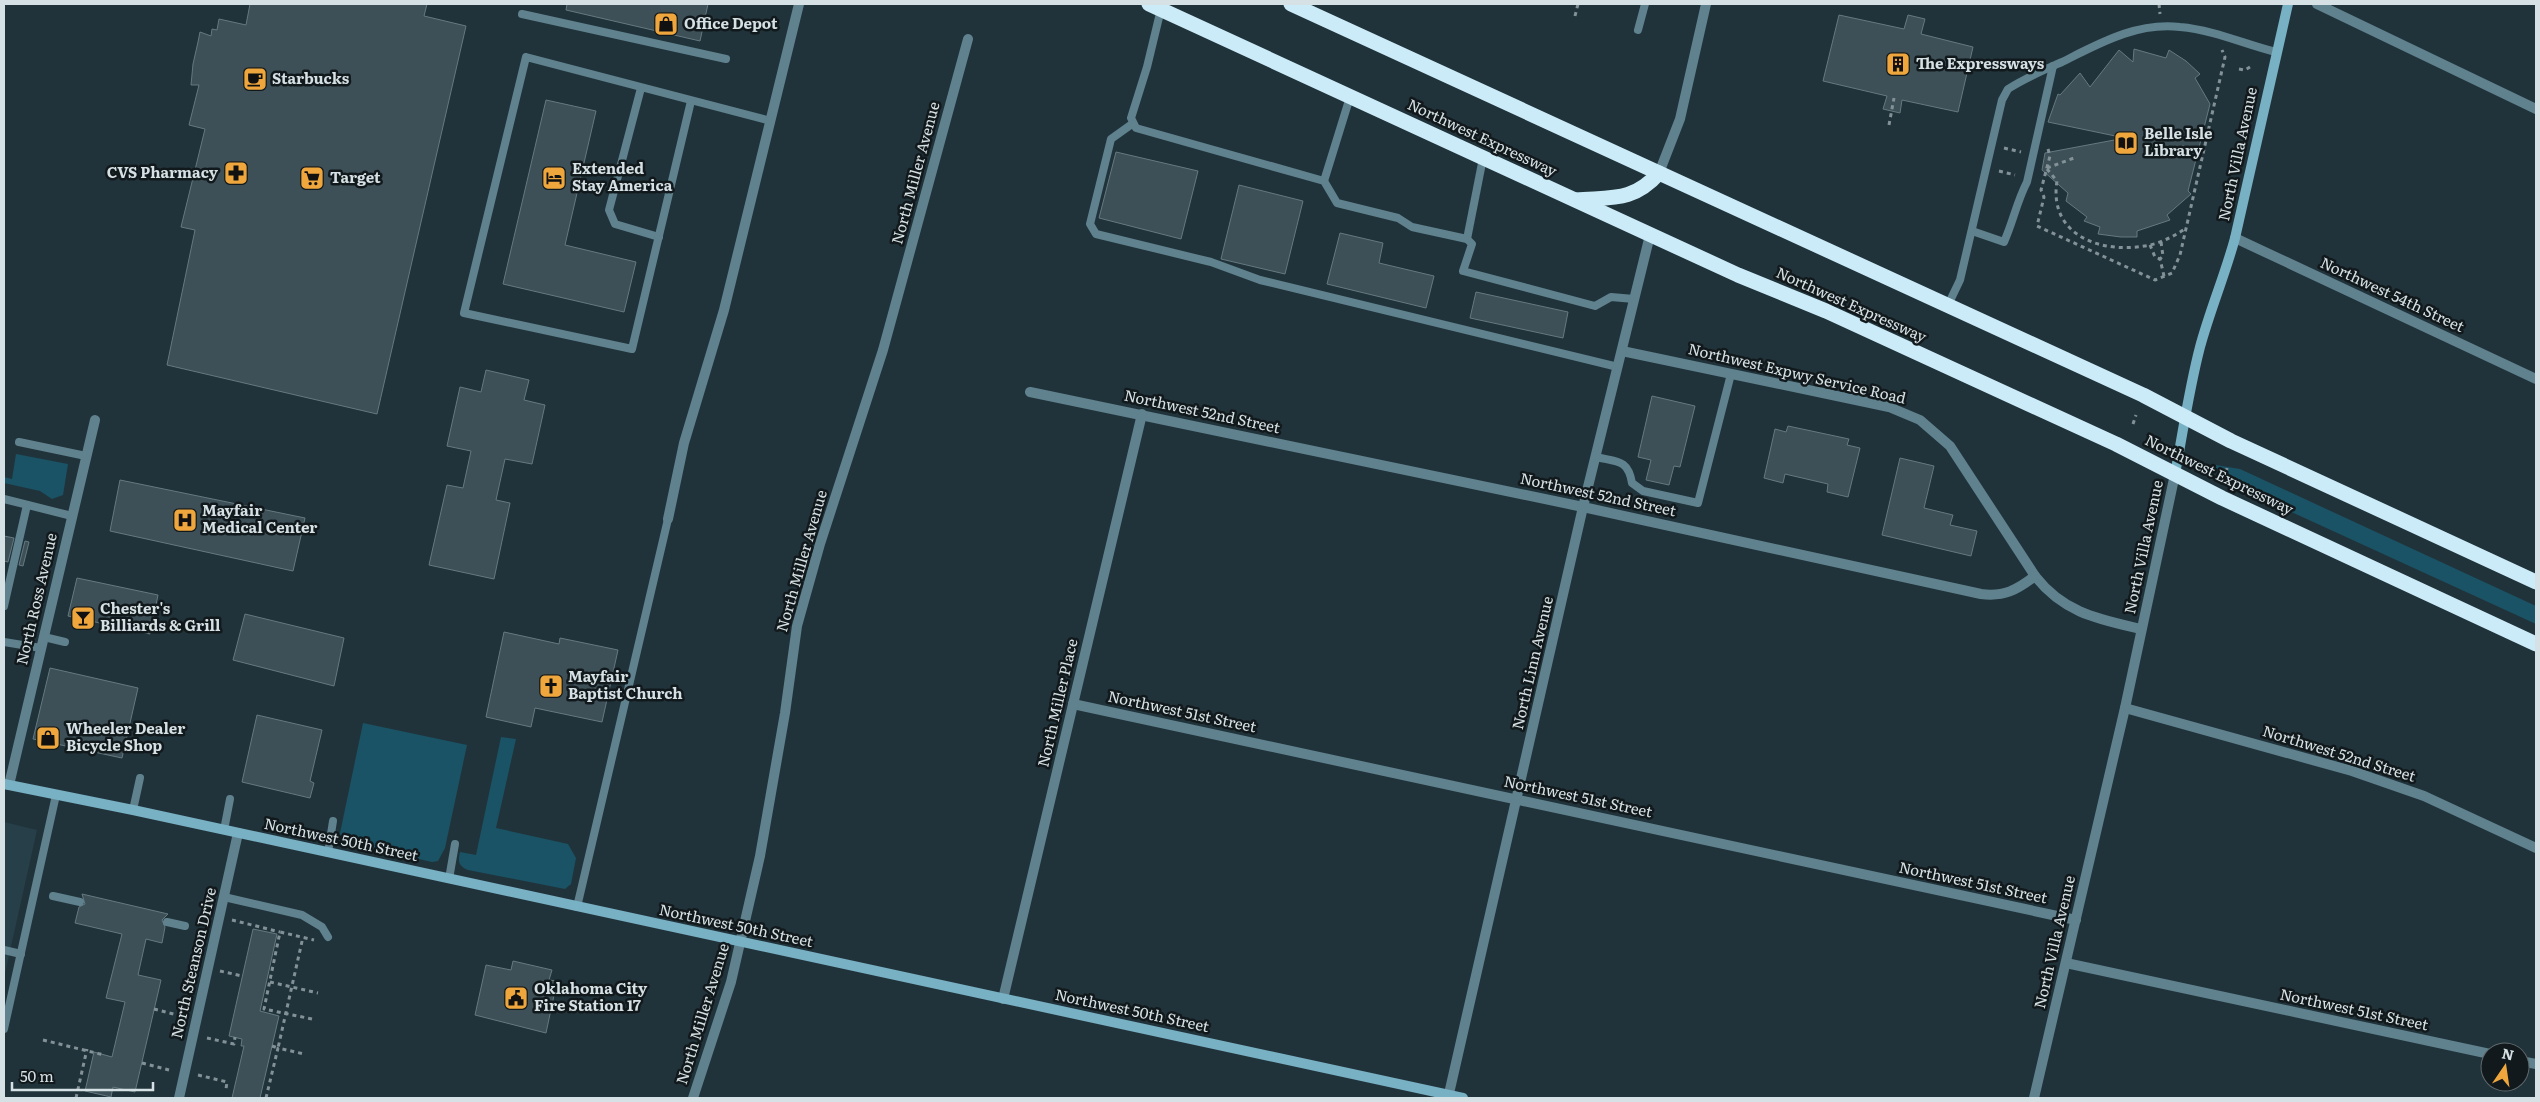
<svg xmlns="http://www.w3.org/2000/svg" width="2540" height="1102" font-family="Literata,serif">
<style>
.built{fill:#263f49}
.green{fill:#1a5365}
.building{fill:#3d5057;stroke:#657980}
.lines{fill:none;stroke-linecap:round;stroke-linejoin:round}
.path{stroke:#839297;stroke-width:3;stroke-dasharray:4 4;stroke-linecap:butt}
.lane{stroke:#5f828e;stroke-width:8}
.street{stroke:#5f828e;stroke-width:10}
.secondary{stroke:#78b0c4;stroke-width:10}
.highway{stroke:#caebf7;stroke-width:15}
.labels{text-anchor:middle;stroke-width:5;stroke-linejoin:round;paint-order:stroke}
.poi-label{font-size:15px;font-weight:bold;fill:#d6e1e5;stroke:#12191c;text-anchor:start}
.street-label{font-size:15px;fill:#d6e1e5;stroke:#12191c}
</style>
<rect width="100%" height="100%" fill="#21333a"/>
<!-- built -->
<path class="built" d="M4,822L37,830L4,978Z"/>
<!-- green -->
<g class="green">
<path d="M16,454L68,464L63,495L52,499L40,491L4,483V477L12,479Z"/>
<path d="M2216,465L2240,469L2536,606V624L2239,488L2214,468Z"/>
<path d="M363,723L467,745L445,848L438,861L432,862L344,842L339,838Z"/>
<path d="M501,737L516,739L496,828L568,844L576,858L571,884L565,889L468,870C458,866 458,861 460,852L476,855Z"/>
</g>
<!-- building -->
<g class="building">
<path d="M250,4H427L424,16L466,26L377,414L167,365L195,230L181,227L205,129L189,125L199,85H191L193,64L198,42L200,32L211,36L212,29L217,30L219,19L246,25Z"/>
<path d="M567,4H708L700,41L566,10Z"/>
<path d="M1839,15L1904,29L1908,15L1925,19L1921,34L1973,47L1958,112L1902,100L1900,113L1883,109L1887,96L1823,81Z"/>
<path d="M2134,49L2166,58L2169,50L2186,61L2200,74L2195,78L2210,104L2188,191L2191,194L2167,215L2170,220L2137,231V237H2121L2098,234L2100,227L2084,221L2087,217L2066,201L2068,193L2042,170L2045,153L2125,138L2048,122L2058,94L2060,95L2080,73L2090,87L2119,50L2133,62Z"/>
<path d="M546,100L596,111L565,245L636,262L624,312L503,284Z"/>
<path d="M1116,152L1198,171L1181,239L1099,218Z"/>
<path d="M1239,185L1303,201L1285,274L1221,259Z"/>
<path d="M1340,233L1383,243L1379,263L1434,276L1426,308L1327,284Z"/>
<path d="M1476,292L1568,312L1563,338L1470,318Z"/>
<path d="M486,370L529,380L524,400L545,405L532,464L505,459L496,500L510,503L494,579L429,565L447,485L463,488L471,451L447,446L460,387L481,392Z"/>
<path d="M1652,396L1695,406L1680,467L1674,466L1669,485L1646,480L1651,460L1638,457Z"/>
<path d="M1788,426L1849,439L1847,445L1860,448L1848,497L1827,492L1828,484L1785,474L1783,483L1764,478L1775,429L1786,432Z"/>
<path d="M1900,458L1934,466L1924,508L1953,515L1950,525L1977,531L1971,556L1882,535Z"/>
<path d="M120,480L305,518L293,571L110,531Z"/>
<path d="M4,536L14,538L8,562L4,561Z"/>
<path d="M25,541L29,542L23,566L19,565Z"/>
<path d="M77,578L158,595L150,634L68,616Z"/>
<path d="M245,614L344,638L334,686L233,660Z"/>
<path d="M504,632L559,644L560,638L618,650L602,722L535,708L531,727L486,717Z"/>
<path d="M50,668L138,688L122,758L33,739Z"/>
<path d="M257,715L322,730L310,781L314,783L310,798L242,782Z"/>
<path d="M82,894L168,914L162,920L165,927L162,943L146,939L138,975L161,980L135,1092L113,1087L111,1097L85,1091L94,1052L112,1057L125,1002L106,998L122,934L75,923L79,907L85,904Z"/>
<path d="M253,929L277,934L260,1011L279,1016L260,1098H232L244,1046H241L242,1039L229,1036Z"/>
<path d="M513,961L552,970L549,980L557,981L546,1033L475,1015L486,965L511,970Z"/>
</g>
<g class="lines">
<!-- path -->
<g class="path">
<path d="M2159,4L2160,14"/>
<path d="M1575,16L1578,4"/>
<path d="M2239,69L2245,70L2250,67"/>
<path d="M1889,125L1894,98"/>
<path d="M2182,147L2204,152"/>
<path d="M2004,148L2021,152"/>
<path d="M2048,149L2050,156L2041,190L2044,197L2037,226L2155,280L2172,273L2180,255L2225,57L2222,50"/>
<path d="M2047,168L2074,158"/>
<path d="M2047,169L2057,181C2048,237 2104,255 2150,245C2163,242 2174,236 2185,229"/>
<path d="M1999,171L2015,175"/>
<path d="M2161,242L2163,256L2160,259L2164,276"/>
<path d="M2150,245L2155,257L2160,259"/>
<path d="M2133,424L2136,415"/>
<path d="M2225,478L2227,468"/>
<path d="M232,920L280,932"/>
<path d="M220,971L242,976"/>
<path d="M270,982L318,993"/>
<path d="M154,1009L181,1016"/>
<path d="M312,1019L264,1009L280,932L314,940"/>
<path d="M207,1038L234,1044L235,1037"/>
<path d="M43,1040L104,1055"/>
<path d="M272,1046L278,1048L303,937"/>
<path d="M142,1063L169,1070"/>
<path d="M198,1075L227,1082L226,1089"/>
<path d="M76,1098L87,1049"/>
<path d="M266,1098L278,1048L304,1054"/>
</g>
<!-- lane -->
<g class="lane">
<path d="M1161,9L1147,67L1131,118L1136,128L1324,181L1337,203L1398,218L1412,227L1467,239L1472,244L1463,271L1595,306L1611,297L1634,299"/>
<path d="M522,14L726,59"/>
<path d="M1638,30L1645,4"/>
<path d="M641,88L609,210L615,224L659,237"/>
<path d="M691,101L632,349L464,313L526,57L771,121"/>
<path d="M1132,124L1111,139L1090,224L1096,234L1211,262L1260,280L1618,367"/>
<path d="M1324,181L1350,97"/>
<path d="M1972,231L2004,242C2013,222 2017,201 2027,182L2053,66"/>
<path d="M1467,239L1483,158"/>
<path d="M1948,305L1960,280L2002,100L2008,89C2025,78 2044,70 2062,62C2100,43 2137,22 2180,27C2214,30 2244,44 2276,52"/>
<path d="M19,442L86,456"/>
<path d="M1596,457C1617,462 1628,459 1632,483L1643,491L1698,503L1731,374"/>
<path d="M4,499L72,516"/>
<path d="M4,606L27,505"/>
<path d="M44,637L65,642"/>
<path d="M4,642L41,648"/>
<path d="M133,810L140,778"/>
<path d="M224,830L230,799"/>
<path d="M328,853L333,821"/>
<path d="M449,879L455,844"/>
<path d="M53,896L80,902"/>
<path d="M224,897L302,915L322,927L328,937"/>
<path d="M577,907L668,519"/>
<path d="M167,922L185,926"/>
<path d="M4,950L21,954"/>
<path d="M4,1029L56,795"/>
</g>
<!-- street -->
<g class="street">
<path d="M2317,4L2536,109"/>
<path d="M1659,173L1680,119L1706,4"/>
<path d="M2235,238L2536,379"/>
<path d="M1622,351L1889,407L1920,420L1950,446L2035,576"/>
<path d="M1030,392L1583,507L1981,594C2004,597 2017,590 2035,576C2064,613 2098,619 2141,629"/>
<path d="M668,519L684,443L724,310L799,4"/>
<path d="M1073,704L2076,920"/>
<path d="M2125,708L2352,771L2424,796L2536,848"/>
<path d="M9,785L95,420"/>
<path d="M2066,963L2490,1054"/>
<path d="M1003,999L1142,414"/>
<path d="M2520,1061L2536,1064"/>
<path d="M179,1098L238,833"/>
<path d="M693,1098L731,982L760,856L785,713L797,626L820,544L883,350L968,39"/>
<path d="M1448,1098L1583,507L1650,235"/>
<path d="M2034,1098L2125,708L2175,474"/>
</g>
<!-- secondary -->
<g class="secondary">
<path d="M2175,474C2183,432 2189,389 2200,347C2210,310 2225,275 2235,238L2288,4"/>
<path d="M4,784L133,810L1463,1098"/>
</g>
<!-- highway -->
<g class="highway">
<path d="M1149,4L1738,275L1826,311L2116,444L2222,498L2536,644"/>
<path d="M1291,4L2143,395L2231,441L2536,582"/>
<path d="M1576,200C1612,197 1633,202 1659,173"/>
</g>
</g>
<!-- icons -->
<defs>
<g id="shop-square" transform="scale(1.25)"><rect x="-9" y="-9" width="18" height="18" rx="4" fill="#efa73d" stroke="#12191c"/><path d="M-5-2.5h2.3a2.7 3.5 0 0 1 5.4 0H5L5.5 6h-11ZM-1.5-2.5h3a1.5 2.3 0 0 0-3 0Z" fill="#111"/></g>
<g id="building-square" transform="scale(1.25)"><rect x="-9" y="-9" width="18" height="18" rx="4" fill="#efa73d" stroke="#12191c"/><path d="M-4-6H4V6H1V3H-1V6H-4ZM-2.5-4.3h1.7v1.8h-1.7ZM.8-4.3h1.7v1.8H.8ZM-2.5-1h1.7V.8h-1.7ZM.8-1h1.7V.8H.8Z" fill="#111"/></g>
<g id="cafe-square" transform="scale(1.25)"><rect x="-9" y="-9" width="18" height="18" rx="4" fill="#efa73d" stroke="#12191c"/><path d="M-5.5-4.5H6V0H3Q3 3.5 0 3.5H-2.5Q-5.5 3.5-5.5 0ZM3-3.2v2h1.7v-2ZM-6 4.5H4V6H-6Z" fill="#111"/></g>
<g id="library-square" transform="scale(1.25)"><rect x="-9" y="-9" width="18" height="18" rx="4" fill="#efa73d" stroke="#12191c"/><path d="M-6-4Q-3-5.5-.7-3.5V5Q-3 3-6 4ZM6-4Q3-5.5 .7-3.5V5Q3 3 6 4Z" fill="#111"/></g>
<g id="pharmacy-square" transform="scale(1.25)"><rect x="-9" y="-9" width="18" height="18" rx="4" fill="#efa73d" stroke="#12191c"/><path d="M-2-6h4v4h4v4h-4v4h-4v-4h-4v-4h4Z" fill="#111"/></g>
<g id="supermarket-square" transform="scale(1.25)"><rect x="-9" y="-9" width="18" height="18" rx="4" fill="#efa73d" stroke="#12191c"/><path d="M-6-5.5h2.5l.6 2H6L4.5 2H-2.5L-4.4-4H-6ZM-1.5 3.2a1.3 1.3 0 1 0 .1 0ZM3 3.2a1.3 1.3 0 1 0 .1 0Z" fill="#111"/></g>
<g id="hotel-square" transform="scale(1.25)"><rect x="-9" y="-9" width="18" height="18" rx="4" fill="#efa73d" stroke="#12191c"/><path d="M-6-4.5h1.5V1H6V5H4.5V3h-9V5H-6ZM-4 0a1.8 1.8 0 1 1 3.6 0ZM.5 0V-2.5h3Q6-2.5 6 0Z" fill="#111"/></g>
<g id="hospital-square" transform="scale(1.25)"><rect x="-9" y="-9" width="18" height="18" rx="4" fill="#efa73d" stroke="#12191c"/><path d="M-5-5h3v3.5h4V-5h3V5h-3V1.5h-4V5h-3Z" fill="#111"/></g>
<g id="bar-square" transform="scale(1.25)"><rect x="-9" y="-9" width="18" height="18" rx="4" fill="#efa73d" stroke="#12191c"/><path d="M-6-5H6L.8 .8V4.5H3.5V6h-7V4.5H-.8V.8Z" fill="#111"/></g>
<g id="church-square" transform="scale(1.25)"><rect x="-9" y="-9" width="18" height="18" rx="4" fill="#efa73d" stroke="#12191c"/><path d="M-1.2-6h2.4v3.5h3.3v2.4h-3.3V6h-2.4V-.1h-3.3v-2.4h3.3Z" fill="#111"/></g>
<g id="civic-square" transform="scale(1.25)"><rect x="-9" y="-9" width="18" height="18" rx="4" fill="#efa73d" stroke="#12191c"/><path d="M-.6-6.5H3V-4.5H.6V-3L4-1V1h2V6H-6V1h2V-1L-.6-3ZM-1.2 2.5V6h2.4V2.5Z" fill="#111"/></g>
</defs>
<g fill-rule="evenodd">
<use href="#shop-square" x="666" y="24"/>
<use href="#building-square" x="1898" y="64"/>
<use href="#cafe-square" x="255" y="79"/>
<use href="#library-square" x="2126" y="143"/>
<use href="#pharmacy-square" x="236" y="173"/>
<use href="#supermarket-square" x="312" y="178"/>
<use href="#hotel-square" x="554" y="178"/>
<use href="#hospital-square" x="185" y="520"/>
<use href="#bar-square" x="83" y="618"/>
<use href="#church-square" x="551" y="686"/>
<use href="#shop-square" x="48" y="738"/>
<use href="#civic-square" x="516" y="998"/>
</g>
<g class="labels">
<!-- poi labels -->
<g class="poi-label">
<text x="684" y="29">Office Depot</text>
<text x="1916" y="69">The Expressways</text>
<text x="272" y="84">Starbucks</text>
<text x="2144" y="139">Belle Isle<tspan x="2144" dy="17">Library</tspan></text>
<text x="572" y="174">Extended<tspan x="572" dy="17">Stay America</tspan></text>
<text x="218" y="178" text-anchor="end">CVS Pharmacy</text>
<text x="330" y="183">Target</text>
<text x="202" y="516">Mayfair<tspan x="202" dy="17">Medical Center</tspan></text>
<text x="100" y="614">Chester's<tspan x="100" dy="17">Billiards &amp; Grill</tspan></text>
<text x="568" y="682">Mayfair<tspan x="568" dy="17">Baptist Church</tspan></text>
<text x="66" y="734">Wheeler Dealer<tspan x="66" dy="17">Bicycle Shop</tspan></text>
<text x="534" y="994">Oklahoma City<tspan x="534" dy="17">Fire Station 17</tspan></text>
</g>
<!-- street labels -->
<g class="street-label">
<text transform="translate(1482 138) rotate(25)" y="5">Northwest Expressway</text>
<text transform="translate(2238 154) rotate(-78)" y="5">North Villa Avenue</text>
<text transform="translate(916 173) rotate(-75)" y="5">North Miller Avenue</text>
<text transform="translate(2392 295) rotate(25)" y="5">Northwest 54th Street</text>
<text transform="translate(1851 305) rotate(24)" y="5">Northwest Expressway</text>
<text transform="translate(1797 374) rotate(13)" y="5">Northwest Expwy Service Road</text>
<text transform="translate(1202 412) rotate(12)" y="5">Northwest 52nd Street</text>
<text transform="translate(2219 475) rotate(26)" y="5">Northwest Expressway</text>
<text transform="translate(1598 495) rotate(12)" y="5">Northwest 52nd Street</text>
<text transform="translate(2144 547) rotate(-78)" y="5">North Villa Avenue</text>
<text transform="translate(802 561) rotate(-74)" y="5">North Miller Avenue</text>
<text transform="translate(37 599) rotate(-77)" y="5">North Ross Avenue</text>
<text transform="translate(1533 663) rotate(-77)" y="5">North Linn Avenue</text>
<text transform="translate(1058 703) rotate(-77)" y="5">North Miller Place</text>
<text transform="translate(1182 712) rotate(12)" y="5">Northwest 51st Street</text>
<text transform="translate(2339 754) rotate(17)" y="5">Northwest 52nd Street</text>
<text transform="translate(1578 797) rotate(12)" y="5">Northwest 51st Street</text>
<text transform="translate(341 840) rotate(12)" y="5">Northwest 50th Street</text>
<text transform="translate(1973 883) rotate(12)" y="5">Northwest 51st Street</text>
<text transform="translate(736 926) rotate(12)" y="5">Northwest 50th Street</text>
<text transform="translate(2055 942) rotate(-77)" y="5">North Villa Avenue</text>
<text transform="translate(194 963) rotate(-77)" y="5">North Steanson Drive</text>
<text transform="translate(2354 1010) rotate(12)" y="5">Northwest 51st Street</text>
<text transform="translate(1132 1011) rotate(12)" y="5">Northwest 50th Street</text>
<text transform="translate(703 1014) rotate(-73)" y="5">North Miller Avenue</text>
</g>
</g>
<!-- border -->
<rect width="2540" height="1102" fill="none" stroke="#d6e1e5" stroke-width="10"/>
<!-- north arrow -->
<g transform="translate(2505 1067) rotate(13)"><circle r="24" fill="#12191c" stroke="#60696c"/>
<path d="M0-4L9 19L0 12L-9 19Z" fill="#efa73d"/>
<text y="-8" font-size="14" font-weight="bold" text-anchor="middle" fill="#d6e1e5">N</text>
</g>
<!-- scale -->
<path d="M12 1082v8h141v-8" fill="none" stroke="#d6e1e5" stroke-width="2.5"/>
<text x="20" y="1082" font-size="15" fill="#d6e1e5" stroke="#12191c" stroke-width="4" paint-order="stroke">50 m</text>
</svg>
